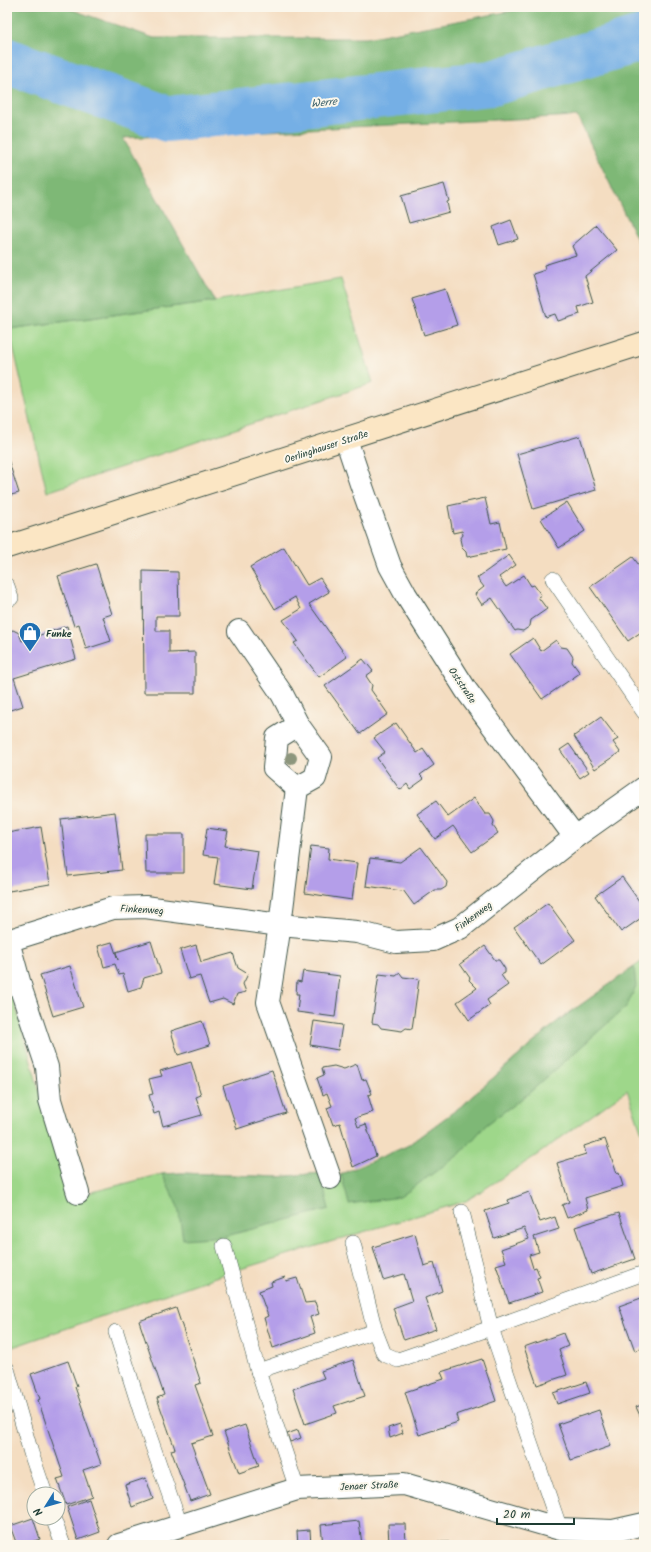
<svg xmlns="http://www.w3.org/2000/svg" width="651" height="1552" font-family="Kalam,sans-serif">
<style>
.green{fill:#9ed78a;stroke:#5e8a5f}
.forest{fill:#7eb876;stroke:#4e7a55}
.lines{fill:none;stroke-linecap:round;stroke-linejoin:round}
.river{stroke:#75afe5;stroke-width:46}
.building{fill:#b49ee9}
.service-casing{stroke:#3f5549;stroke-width:16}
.minor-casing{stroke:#3f5549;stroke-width:24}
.secondary-casing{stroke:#3f5549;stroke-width:24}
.service{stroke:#fff;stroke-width:15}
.minor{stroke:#fff;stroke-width:22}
.secondary{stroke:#fbe6c4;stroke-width:22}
.tree{fill:#8d967d}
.labels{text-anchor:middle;stroke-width:4;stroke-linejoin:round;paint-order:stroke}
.street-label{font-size:10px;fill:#1f3d34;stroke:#fbf7ec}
.poi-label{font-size:10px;font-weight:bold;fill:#1f3d34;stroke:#fbf7ec;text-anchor:start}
.water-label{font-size:11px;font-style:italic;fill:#395f69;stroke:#fbf7ec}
</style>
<rect width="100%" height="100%" fill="#fbf7ec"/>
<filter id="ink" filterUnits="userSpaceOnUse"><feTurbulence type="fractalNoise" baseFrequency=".025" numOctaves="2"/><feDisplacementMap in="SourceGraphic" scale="8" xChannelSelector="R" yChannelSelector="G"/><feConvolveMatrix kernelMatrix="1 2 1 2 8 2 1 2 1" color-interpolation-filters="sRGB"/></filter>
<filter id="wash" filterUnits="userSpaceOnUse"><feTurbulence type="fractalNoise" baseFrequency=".012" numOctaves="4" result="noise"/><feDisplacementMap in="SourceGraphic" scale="16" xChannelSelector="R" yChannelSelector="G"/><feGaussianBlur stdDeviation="0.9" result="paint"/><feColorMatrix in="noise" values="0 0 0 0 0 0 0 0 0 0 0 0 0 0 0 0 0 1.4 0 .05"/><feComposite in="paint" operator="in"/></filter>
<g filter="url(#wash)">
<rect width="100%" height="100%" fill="#f4ddc1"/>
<!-- green -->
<g class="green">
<path d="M341,279L373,383L47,492L9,329L215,301Z"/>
<path d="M644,960V1139L627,1090L537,1155L466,1201L224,1274L7,1349V985L11,989L69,1198L162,1174L182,1173L278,1177L320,1173L337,1177L407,1146L460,1107L558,1021Z"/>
</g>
<!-- forest -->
<g class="forest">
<path d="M7,7H64L154,38H366L533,7H644V254L577,116L123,138L215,301L9,329Z"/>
<path d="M634,967L636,986L627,1006L528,1094L486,1125L460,1154L400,1197L349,1204L341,1174L407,1146L460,1107L558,1021Z"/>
<path d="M182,1173L278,1177L320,1173L329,1209L226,1236L183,1239L178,1207L162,1174Z"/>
</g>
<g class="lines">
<!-- river -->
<path class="river" d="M7,61L168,119L492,83L644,38"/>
</g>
<g id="blocks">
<!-- building -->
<g class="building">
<path d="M444,184L449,201L447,202L449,212L409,223L401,196Z"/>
<path d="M511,220L518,239L499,245L493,227Z"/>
<path d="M596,225L617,250L585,276L593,302L578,307L580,314L558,321L555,314L546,317L533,274L545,270L544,265L576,255L572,246Z"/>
<path d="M445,289L457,325L424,335L412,299Z"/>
<path d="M580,436L596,490L533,509L517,454Z"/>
<path d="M7,456L19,493L7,496Z"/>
<path d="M485,498L491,524L500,522L506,549L467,557L466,552L462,548L460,539L463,535L462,531L453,533L448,506Z"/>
<path d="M567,502L585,531L559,548L541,519Z"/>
<path d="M284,547L307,585L320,578L329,592L309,604L347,657L319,677L294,643L298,641L283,620L301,609L295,597L275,609L250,567Z"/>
<path d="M509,555L516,565L499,577L506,587L524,575L531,586L534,585L541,595L538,597L547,609L531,620L530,626L523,631L517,630L515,631L492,598L482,605L475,594L484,587L477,578Z"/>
<path d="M633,557L644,572V630L628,641L590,587Z"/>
<path d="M96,564L112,614L103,617L111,641L86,649L79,624L74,626L58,576Z"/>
<path d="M143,571L178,572L179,616H156V631H169V653L195,652V693H144Z"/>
<path d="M67,626L76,659L14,678L23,706L7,711V632L13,630L19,633L22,641Z"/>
<path d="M533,638L541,651L556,640L561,647L567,648L573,657L572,662L580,673L542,699L510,654Z"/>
<path d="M363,659L373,671L366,676L372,685L371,690L388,714L360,734L325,686Z"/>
<path d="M601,717L618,739L613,742L620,752L595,769L574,736Z"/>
<path d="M396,723L417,753L423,749L434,765L420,775L424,779L410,789L407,784L400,790L377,758L385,752L374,738Z"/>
<path d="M569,744L589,772L580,778L560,750Z"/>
<path d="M474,798L485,814H490L494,821L493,826L498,833L472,852L453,826L435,839L417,814L436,801L448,817Z"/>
<path d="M115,812L122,870L68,876L61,819Z"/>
<path d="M41,827L50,884L9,891L7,880V833Z"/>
<path d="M207,828L228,831L225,846L258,851L252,889L214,884L218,857L203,855Z"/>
<path d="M145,834H184V873H146Z"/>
<path d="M311,846L329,848L328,859L357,863L352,900L305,893Z"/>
<path d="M421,847L447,882L446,887L441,890H435L414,905L403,890L402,891L366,886L370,858L400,862Z"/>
<path d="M622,877L644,908V916L621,932L595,896Z"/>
<path d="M548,903L575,940L541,965L514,927Z"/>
<path d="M151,941L161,973L144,978L141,987L128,991L123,974L119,975L115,964L104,967L98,946L112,942L118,960L116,952Z"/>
<path d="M196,945L201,962L233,953L238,968L248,974L243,984L246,992L237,994L233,1004L223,999L209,1003L200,976L189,979L180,950Z"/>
<path d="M485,946L495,960H499L505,969V973L501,975L508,985L487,1000L490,1005L469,1020L457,1002L477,988L469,980L470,978L460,964Z"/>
<path d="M70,966L83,1007L53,1016L40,975Z"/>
<path d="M303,971L340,976L335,1017L297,1012L299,994H296L297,981L301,982Z"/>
<path d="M400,973L403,977L419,979L412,1029L406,1028L402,1031L381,1028L378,1024L372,1023L379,974L396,976Z"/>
<path d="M202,1021L210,1045L178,1055L171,1031Z"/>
<path d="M314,1021L342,1025L338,1050L310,1045Z"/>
<path d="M191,1062L201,1095L196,1097L202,1115L163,1126L159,1112L154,1114L149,1095L153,1094L149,1079L162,1076L160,1071Z"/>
<path d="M357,1064L362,1080L366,1079L372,1094L368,1095L373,1112L355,1118L358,1127L366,1124L376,1156L353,1167L340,1123L333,1125L327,1108L332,1106L327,1093L323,1095L317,1078L324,1075L322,1068L334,1066L344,1069Z"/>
<path d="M272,1070L286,1113L237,1129L223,1086Z"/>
<path d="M605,1139L617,1174L619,1173L623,1186L585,1198L588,1210L567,1218L562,1205L569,1202L557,1163L586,1154L584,1146Z"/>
<path d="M529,1192L540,1222L555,1217L559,1229L534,1237L539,1252L529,1255L533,1268L536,1267L540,1277L537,1278L542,1292L509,1303L496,1265L506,1262L501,1249L529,1239L524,1228L494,1238L485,1211L509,1203L508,1200Z"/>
<path d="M619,1213L635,1259L591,1274L575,1227Z"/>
<path d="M415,1234L424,1266L434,1263L442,1291L425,1298L436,1329L404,1340L393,1308L412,1301L404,1274L383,1280L373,1247Z"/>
<path d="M285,1277L286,1281L297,1278L305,1303L315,1302L319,1314L310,1317L315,1333L273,1348L264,1318L268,1316L259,1291L272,1286L271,1282Z"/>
<path d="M644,1297V1347L635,1351L619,1306Z"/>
<path d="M176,1308L201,1383L195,1385L213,1436L191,1443L210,1494L190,1501L171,1450L175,1449L157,1398L164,1395L139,1321Z"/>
<path d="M563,1333L568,1346L559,1350L567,1375L537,1385L524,1347Z"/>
<path d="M482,1359L496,1401L456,1415L458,1422L419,1435L405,1392L444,1379L441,1372Z"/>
<path d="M353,1360L365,1396L334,1406L337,1413L305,1424L293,1389L324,1378L321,1371Z"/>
<path d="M68,1361L77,1386L75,1387L84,1413H83L101,1464L83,1470L92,1496L66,1505L57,1479L64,1477L38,1400L40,1399L31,1374Z"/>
<path d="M586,1382L590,1393L557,1404L553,1393Z"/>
<path d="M644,1404V1424L636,1407Z"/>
<path d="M599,1410L611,1446L571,1460L558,1424Z"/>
<path d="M400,1424L403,1433L390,1438L388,1428Z"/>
<path d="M245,1425L259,1466L239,1473L224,1432Z"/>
<path d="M298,1430L301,1438L290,1442L287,1434Z"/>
<path d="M146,1478L153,1499L132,1507L125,1485Z"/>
<path d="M89,1499L100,1532L78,1540L67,1507Z"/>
<path d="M33,1518L40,1539L22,1545H17L10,1526Z"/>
<path d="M359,1521L362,1545H323L321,1525Z"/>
<path d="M388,1524H405L406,1543L449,1542V1545H389Z"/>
<path d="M310,1530L311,1545H298L297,1531Z"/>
</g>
</g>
</g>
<g filter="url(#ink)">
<use href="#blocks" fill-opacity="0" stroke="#3f5549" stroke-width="1"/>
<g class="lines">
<!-- service casing -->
<g class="service-casing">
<g id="service">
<path d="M553,579L644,712"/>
<path d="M7,586L11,598"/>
<path d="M462,1212L491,1328L560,1529"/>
<path d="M353,1243L375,1331"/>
<path d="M224,1246L258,1371"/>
<path d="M116,1332L141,1412L180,1525"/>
<path d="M7,1369L31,1453L45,1494"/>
<path d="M297,1489L258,1371L375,1331L384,1354L398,1360L491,1328L644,1273"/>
<path d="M53,1518L63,1545"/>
</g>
</g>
<!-- minor casing -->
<g class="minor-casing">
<g id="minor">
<path d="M346,439L361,484L390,566L406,595L466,690L575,837"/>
<path d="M239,631L282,694L298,725L321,757L315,778L297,788L280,925L268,1002L330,1178"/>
<path d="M297,788L274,768L277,738L298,725"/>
<path d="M7,941L113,908L145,907L280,925L357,932L396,942L433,940L460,928L575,837L644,788"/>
<path d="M8,941L22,992L47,1067L50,1100L78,1193"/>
<path d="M119,1545L297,1489L404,1484L560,1529L613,1531L644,1524"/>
</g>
</g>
<!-- secondary casing -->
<g class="secondary-casing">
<path id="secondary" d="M7,547L644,343"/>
</g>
<!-- service -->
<use href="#service" class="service"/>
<!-- minor -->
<use href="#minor" class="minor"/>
<!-- secondary -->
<use href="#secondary" class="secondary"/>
</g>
<!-- trees -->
<circle class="tree" cx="291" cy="758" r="6"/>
</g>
<!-- icons -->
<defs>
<g id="shop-pin" transform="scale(1.15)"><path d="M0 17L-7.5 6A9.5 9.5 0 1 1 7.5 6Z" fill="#1f6fb2" stroke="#fbf7ec"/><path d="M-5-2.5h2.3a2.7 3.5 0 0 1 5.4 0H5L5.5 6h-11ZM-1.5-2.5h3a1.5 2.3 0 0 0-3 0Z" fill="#fff"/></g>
</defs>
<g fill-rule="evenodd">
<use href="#shop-pin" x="30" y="633"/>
</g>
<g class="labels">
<!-- street labels -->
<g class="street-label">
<text transform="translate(326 446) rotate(-18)" y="4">Oerlinghauser Straße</text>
<text transform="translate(463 685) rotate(56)" y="4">Oststraße</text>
<text transform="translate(142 909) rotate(3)" y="4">Finkenweg</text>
<text transform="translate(473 916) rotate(-36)" y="4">Finkenweg</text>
<text transform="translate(369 1485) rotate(-3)" y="4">Jenaer Straße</text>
</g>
<!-- poi labels -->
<g class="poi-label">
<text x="46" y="637">Funke</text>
</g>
<!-- water labels -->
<g class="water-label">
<text transform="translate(324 102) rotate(-6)" y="4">Werre</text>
</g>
</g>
<!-- margin -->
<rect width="651" height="1552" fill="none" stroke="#fbf7ec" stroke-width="24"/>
<!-- north arrow -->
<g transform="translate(46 1506) rotate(233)"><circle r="19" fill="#fbf7ec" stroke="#a3ada2"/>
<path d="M0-3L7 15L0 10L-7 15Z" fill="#1f6fb2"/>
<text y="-6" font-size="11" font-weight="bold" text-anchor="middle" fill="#1f3d34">N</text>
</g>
<!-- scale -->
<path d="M497 1518v6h77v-6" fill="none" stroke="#1f3d34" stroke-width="2"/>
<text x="503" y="1518" font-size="12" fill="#1f3d34" stroke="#fbf7ec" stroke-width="3" paint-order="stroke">20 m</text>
</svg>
